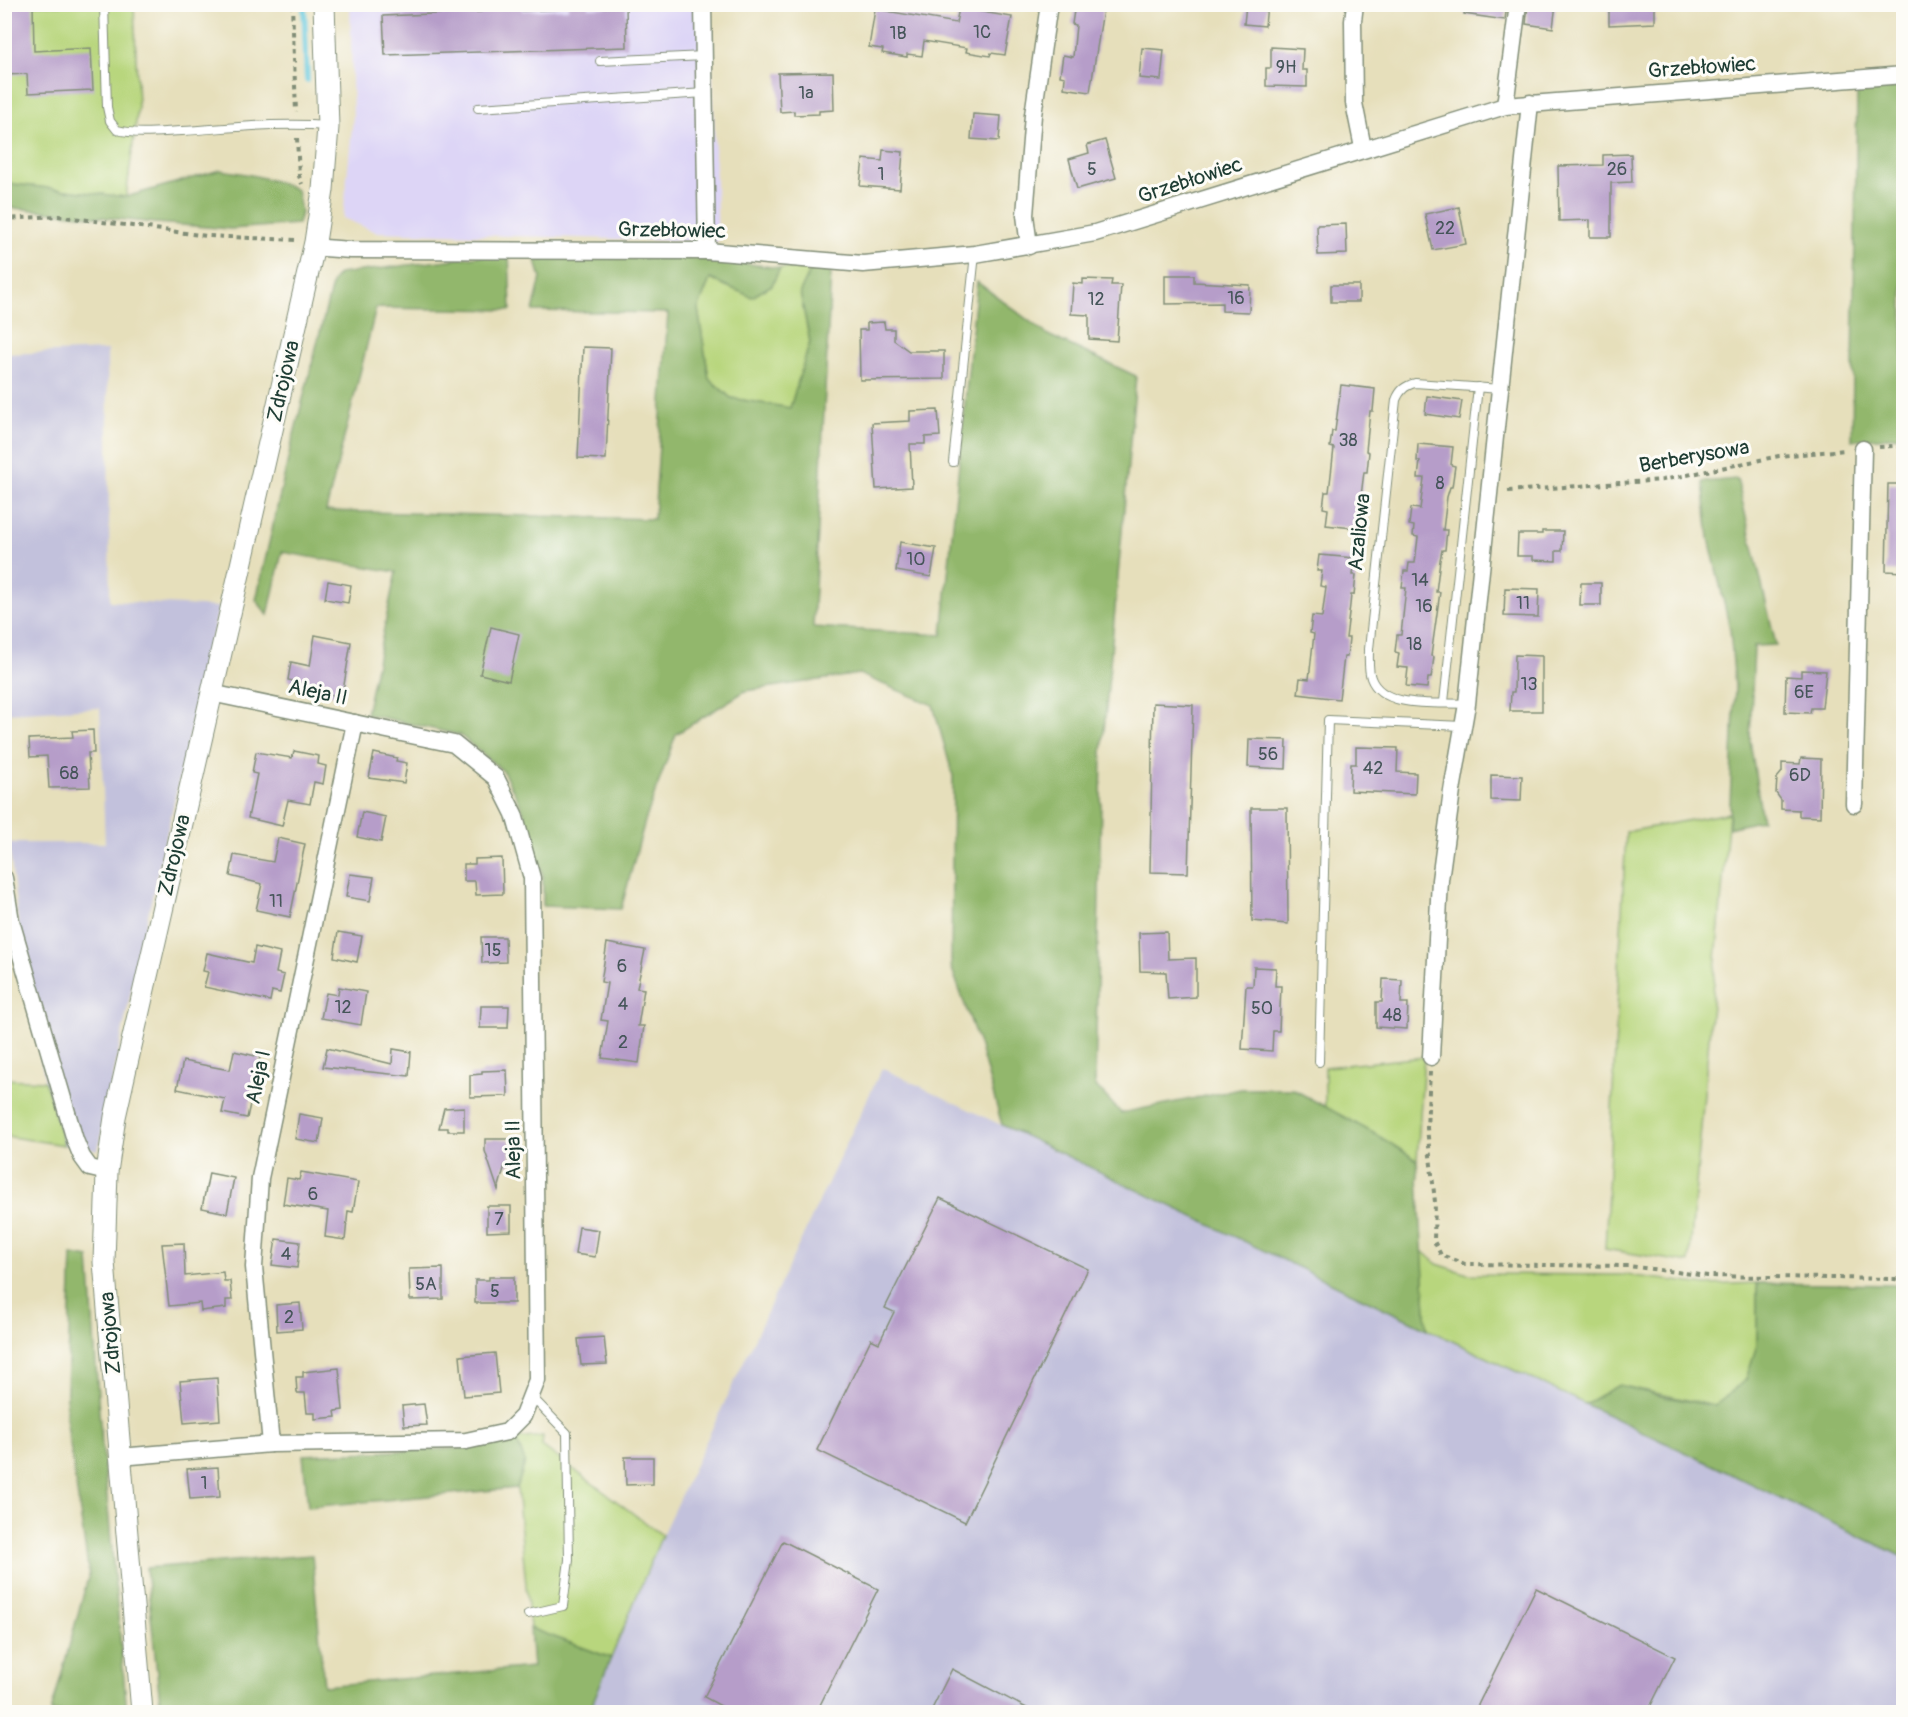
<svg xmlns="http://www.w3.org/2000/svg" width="1908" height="1717" font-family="Pangolin,sans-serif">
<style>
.built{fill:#ddd5f6}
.industrial{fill:#c2c1dc}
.green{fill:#b8d67d;stroke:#6c8a58;stroke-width:1.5}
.forest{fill:#92b76c;stroke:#587a50;stroke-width:1.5}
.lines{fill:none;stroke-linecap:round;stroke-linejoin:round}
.stream{stroke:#60c7dd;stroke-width:6}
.building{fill:#b69dc9}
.service-casing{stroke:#828e78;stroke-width:10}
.minor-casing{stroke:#828e78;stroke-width:19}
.tertiary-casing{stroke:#828e78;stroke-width:23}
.path{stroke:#828e78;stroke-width:4;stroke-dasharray:4.5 4.5;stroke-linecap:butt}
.service{stroke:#fff;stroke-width:8}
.minor{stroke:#fff;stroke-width:16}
.tertiary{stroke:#fff;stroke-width:21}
.labels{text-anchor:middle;stroke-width:6;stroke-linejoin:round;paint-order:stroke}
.number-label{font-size:18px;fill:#455559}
.street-label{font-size:21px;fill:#1f3d34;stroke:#fdfcf7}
</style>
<rect width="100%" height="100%" fill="#fdfcf7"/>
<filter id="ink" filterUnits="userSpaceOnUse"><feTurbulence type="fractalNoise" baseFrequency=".0167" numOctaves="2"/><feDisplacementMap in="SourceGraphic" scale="12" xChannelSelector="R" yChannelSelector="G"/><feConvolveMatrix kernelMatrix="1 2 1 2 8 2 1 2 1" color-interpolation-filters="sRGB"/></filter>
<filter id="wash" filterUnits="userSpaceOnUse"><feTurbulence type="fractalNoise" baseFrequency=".008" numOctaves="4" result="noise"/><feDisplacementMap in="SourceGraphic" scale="24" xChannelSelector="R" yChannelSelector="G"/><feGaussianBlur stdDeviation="1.35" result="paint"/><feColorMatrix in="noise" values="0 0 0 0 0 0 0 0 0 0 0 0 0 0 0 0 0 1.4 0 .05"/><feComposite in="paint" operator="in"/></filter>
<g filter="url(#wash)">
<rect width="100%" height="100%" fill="#e6dfbb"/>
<!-- built -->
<path class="built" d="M350,5H710L718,242L376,232L343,218L353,117Z"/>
<!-- industrial -->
<g class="industrial">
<path d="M107,350L110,601L219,607L136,967L98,1150L64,1145L45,1081L23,964L9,843H105L100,708L5,713V354Z"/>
<path d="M882,1068L1903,1557V1712H589L662,1535Z"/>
</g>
<!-- green -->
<g class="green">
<path d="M5,5H134L138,107L126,197L5,183Z"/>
<path d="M780,268L811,269L800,292L810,342L790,408L731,398L709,378L698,309L710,279L752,297L772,285Z"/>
<path d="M1729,813L1689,1263L1605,1249L1626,832Z"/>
<path d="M1424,1057L1417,1160L1325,1107V1067Z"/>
<path d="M4,1079L45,1081L64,1145L5,1136Z"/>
<path d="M1422,1251L1437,1264L1468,1274L1626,1275L1707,1285L1757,1283V1345L1746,1380L1715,1406L1619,1385L1585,1404L1427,1329Z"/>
<path d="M543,1436L542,1446L662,1535L611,1658L530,1628L517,1488L525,1462L516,1439Z"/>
</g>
<!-- forest -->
<g class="forest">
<path d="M1903,86V436L1852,440L1857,91Z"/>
<path d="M220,170C248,174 272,178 297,190L301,212L298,224L231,229L156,223L5,207V183L126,197Z"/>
<path d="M509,252L511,310L376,308L326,511L654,519L668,313L533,311L541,278L536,261L563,256L709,259L780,268L772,285L752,297L710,279L698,309L709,379L731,398L790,408L810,342L800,292L811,269L831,272L813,627L942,635L977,282L1048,335L1136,376L1102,753L1095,1085L1121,1113L1241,1089H1293L1377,1135L1417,1160L1427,1329L1002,1125L980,1047L951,966L953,776L933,705L859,674L745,691L676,734L645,821L621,909L543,906V876L523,810L503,771L460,735L366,714L396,572L282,552L268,615L256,600L291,446L333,281L339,274Z"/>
<path d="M1737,479L1776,645L1754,646L1750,740L1762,820L1729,828L1735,686L1730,629L1709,538L1703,482Z"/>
<path d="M72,1255L89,1258L99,1412L127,1712H51L89,1574L66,1417Z"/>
<path d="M1757,1283L1894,1285L1903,1289V1557L1585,1404L1619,1385L1661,1396L1715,1406L1746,1379L1757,1345Z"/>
<path d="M516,1439L525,1462L517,1488L308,1507L303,1455L468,1448Z"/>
<path d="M312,1555L324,1686L533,1667L530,1628L611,1658L589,1712H161L146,1568Z"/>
</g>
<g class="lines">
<!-- stream -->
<path class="stream" d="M304,4L307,80"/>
</g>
<g id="blocks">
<!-- building -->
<g class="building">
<path d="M4,4H33L34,51L91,48L93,90L28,93L27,74L4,75Z"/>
<path d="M481,4H522V11L568,9V4H588L589,8L626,7L627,47L385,55L383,16L481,12Z"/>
<path d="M1075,4H1104L1090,92L1064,88L1065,77L1060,76L1063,55L1073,57L1076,25L1072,24Z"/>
<path d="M1246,4H1267L1265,26L1244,24Z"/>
<path d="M1465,4H1507L1505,20L1464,14Z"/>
<path d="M1528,4H1556L1553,28L1526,24Z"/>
<path d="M1609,4H1655V23L1609,25Z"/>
<path d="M959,8L1012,17L1005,55L991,53L990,56L966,52L967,48L924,41L922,56L907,54V57L882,53L883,49L869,47L875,9L956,23Z"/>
<path d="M1271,47L1303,49L1302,70H1307V87L1266,86V68H1271Z"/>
<path d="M1142,48L1164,50L1161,80L1139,78Z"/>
<path d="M833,72L834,110L819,111V114L794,115V111L780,112L778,73Z"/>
<path d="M973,114L1001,116L999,141L971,139Z"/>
<path d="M1105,140L1116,178L1077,189L1069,159L1089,153L1087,145Z"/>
<path d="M883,150L903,152L900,189L860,186L863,159L882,161Z"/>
<path d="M1631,154L1632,182L1611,183V237H1590V220L1559,221L1558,166L1603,165V155Z"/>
<path d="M1459,207L1466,244L1433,250L1425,214Z"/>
<path d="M1346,224L1347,254L1318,255L1317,225Z"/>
<path d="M1165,275H1194V282L1250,285L1249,312L1222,311V303L1165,304Z"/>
<path d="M1083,279L1112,280L1111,285H1121L1117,341L1089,339V315L1071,314L1073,283L1083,284Z"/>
<rect x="1331" y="285" width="28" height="17"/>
<path d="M884,322L885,329H894V340L909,351H944V379L860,380L859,330H867V323Z"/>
<path d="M583,347L611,348L606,459L578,458Z"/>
<path d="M1341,385L1375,389L1373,411H1370L1366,451L1369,452L1367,472H1364L1359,512H1363L1361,529L1326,525L1328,509L1323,508L1325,492H1329L1334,448L1330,447L1332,431H1335Z"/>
<path d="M1427,396L1462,401L1459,419L1425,414Z"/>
<path d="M938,410L940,436L925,437V444H910L912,487L876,489L872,423L910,421V411Z"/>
<path d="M1418,444L1453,447L1451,465L1455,466L1452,487H1450L1447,497L1443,530H1447L1445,550H1442L1440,560L1436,592H1440L1431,656L1434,657L1431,678H1428L1427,688L1406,686L1408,668L1397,667L1399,653L1395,652L1397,635H1401L1406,588H1402L1404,571H1408L1409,563H1415L1418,537L1413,536L1414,526L1409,525L1411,508L1420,509L1424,478H1418L1420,461H1417Z"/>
<path d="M1888,484H1904V572L1886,571Z"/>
<path d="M1542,531H1563L1562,551H1556V561L1533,560V556H1517L1518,534H1542Z"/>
<path d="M900,542L936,548L931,577L896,571Z"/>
<path d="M1319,555L1355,558L1353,575H1356L1354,595H1351L1350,605L1346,638H1349L1347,657H1344L1339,699L1298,694L1300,678L1309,679L1314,634L1310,633L1312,616L1322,617L1326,587L1320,586L1322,571H1317Z"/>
<path d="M328,581L351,585L348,603L325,599Z"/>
<path d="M1581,583H1601V605H1580Z"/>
<path d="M1505,588L1539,589L1538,617L1504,616Z"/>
<path d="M491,627L519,634L509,681L480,674Z"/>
<path d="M315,635L351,642L342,697L306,690L307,684L288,680L291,662L310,666Z"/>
<path d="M1515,655L1542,656V711H1510L1511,692H1514Z"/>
<path d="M1801,670L1826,671L1822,708H1811L1810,713L1785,712L1786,676L1801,677Z"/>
<path d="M1153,703L1193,705L1188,873L1150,872Z"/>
<path d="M93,730L94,753H88L90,787L49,788L47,756L30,757L29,739L73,737L72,731Z"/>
<path d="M1249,739L1287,740L1286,769L1248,767Z"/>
<path d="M1356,747L1398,748L1397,772L1416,773L1415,794L1350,791L1351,764H1356Z"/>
<path d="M294,751L319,756L318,764L326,766L323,784L314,782L310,804L288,800L282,826L248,818L257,774L252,773L256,752L292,758Z"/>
<path d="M374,753L397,758L396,761L407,763L404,783L369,778Z"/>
<path d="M1801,758L1821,759L1820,817L1799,816V810L1781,809V800L1776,793L1777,778L1782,772V763L1800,764Z"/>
<path d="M1491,775L1522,776L1521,801L1491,800Z"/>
<path d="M1251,808H1287L1288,924L1252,921Z"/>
<path d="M362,812L386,817L381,842L357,837Z"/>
<path d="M278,838L305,844L290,917L256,910L262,884L230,876L234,855L273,862Z"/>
<path d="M502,858L503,894L476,895L475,881H464V864H475V859Z"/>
<path d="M350,874L374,877L370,901L346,897Z"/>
<path d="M338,932L362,936L357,962L334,957Z"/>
<path d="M1167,932L1168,959L1196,958V997L1168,999L1166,972L1140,971L1139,933Z"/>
<path d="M481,937H505L506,962L482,963Z"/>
<path d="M607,943L645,950L637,988L644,989L638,1026H644L639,1063L602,1058L608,1021L601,1020L607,983L601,982Z"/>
<path d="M255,947L280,953L276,973L284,975L280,993L272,991L270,1001L204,987L208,972L203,971L207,953L252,963Z"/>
<path d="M1254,967L1276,968L1275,986H1281L1279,1031H1273L1272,1051L1242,1049L1246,986H1253Z"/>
<path d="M1383,979L1402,980L1401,1003H1408L1407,1029L1376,1027V1002H1382Z"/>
<path d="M339,987L366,992L361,1025L321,1018L326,993L338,995Z"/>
<path d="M481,1006H509L508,1028H480Z"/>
<path d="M327,1048L392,1064L393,1049L411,1052L409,1076L323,1067Z"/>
<path d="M234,1051L260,1057L247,1118L222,1113L225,1099L177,1089L183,1061L230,1070Z"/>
<path d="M507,1070L508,1096L470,1097V1075L482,1074V1071Z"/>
<path d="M464,1107V1131H448V1128H439L444,1108Z"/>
<path d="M299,1114L323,1118L319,1143L295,1139Z"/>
<path d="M485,1139H510V1165H505L498,1190L485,1151Z"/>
<path d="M301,1172L358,1182L353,1212L348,1211L345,1240L325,1237L328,1211L283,1204L287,1178L299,1180Z"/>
<path d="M209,1173L234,1178L227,1213L202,1208Z"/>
<path d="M940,1198L1088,1269L965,1522L817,1450L871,1339L879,1343L894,1312L885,1308Z"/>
<path d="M487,1206H511V1231L487,1232Z"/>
<path d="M579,1227L599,1230L595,1257L575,1254Z"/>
<path d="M276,1239L300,1242L297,1268L272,1265Z"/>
<path d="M184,1243L185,1276L223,1272L224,1281H230L232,1300H226V1308L201,1311L200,1303L169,1306L162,1244Z"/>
<path d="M443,1268V1299L410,1300L409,1269Z"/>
<path d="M489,1277H514V1303H475V1280H489Z"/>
<path d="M300,1303L302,1329L277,1331L276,1305Z"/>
<path d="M604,1337L607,1364L581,1365L578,1339Z"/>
<path d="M495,1353L499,1393L464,1396L460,1356Z"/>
<path d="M339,1368L343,1410L335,1411L336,1417L315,1419V1413H307L305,1393H297L296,1377H303V1372Z"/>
<path d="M217,1378L220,1420L184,1423L180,1381Z"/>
<path d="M424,1404L427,1425L404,1426L402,1406Z"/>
<path d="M625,1457H653V1484L626,1485Z"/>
<path d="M218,1467L220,1497L190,1499L187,1469Z"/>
<path d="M783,1541L878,1589L816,1713H734L704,1697Z"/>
<path d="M1536,1588L1675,1657L1647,1713H1474Z"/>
<path d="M952,1669L1036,1713H930Z"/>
</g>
</g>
</g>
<g filter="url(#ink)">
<use href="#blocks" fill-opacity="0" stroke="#828e78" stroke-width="1.5"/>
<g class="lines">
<!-- service casing -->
<g class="service-casing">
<g id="service">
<path d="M104,4L107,107L110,121L117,130C138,135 160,132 182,131C230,128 279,122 327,126"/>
<path d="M600,61L704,56"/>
<path d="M478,108L705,93"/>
<path d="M953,462L975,254"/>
<path d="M1444,702L1478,387"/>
<path d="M1467,704C1439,702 1383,710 1371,678C1368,669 1369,658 1369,649L1396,400C1400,390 1405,386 1415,383L1501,389"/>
<path d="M1319,1062L1328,720L1463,726"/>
<path d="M528,1614L563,1606L569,1560L567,1433L531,1396"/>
</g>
</g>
<!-- minor casing -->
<g class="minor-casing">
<g id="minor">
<path d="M703,4L707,251"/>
<path d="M1355,4L1353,21L1354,103L1363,148"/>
<path d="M1505,106L1518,4"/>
<path d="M315,242L324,248L351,250L707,251L863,264L975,254L1095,233L1505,106L1904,75"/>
<path d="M1029,246L1025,215L1033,115L1049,4"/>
<path d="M1854,804L1863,449"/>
<path d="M4,878L11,921L75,1140L82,1157L90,1168L107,1172"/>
<path d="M1431,1057L1440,880L1452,791L1467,704L1530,103"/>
<path d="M271,1444L254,1267L260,1178L355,723"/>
<path d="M120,1457L271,1444L466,1441L507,1432L523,1416L537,1380L532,878L514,814L496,778L454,744L211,693"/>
</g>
</g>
<!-- tertiary casing -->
<g class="tertiary-casing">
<path id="tertiary" d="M142,1712L104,1262L107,1172L115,1117L126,1068L315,242L323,190L328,127L324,4"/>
</g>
<!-- path -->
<g class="path">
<path d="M292,4L296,112"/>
<path d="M297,138L299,176L302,184"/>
<path d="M4,219L58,216L207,236L296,240"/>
<path d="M1879,447L1904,445"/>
<path d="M1508,491L1663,480L1779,456L1845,450"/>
<path d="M1430,1072L1427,1128L1435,1202L1434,1241L1441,1255L1465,1264L1628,1266L1708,1276L1895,1279L1904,1282"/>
</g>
<!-- service -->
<use href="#service" class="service"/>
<!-- minor -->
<use href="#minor" class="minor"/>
<!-- tertiary -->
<use href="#tertiary" class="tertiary"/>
</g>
</g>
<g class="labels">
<!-- number labels -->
<g class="number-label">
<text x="982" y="38">1C</text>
<text x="898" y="39">1B</text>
<text x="1286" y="73">9H</text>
<text x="806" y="99">1a</text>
<text x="1092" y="175">5</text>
<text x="1617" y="175">26</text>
<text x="881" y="180">1</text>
<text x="1445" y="234">22</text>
<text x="1236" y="304">16</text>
<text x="1096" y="305">12</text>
<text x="1348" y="446">38</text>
<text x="1440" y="489">8</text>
<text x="916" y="565">10</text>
<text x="1420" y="586">14</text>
<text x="1523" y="609">11</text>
<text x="1424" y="612">16</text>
<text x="1414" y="650">18</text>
<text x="1529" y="690">13</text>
<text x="1804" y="698">6E</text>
<text x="1268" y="760">56</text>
<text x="1373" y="774">42</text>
<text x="69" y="779">68</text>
<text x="1800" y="781">6D</text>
<text x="276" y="907">11</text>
<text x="493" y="956">15</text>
<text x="622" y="972">6</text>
<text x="623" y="1010">4</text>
<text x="343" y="1013">12</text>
<text x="1262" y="1014">50</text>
<text x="1392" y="1021">48</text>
<text x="623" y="1048">2</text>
<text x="313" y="1200">6</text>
<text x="499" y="1225">7</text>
<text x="286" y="1260">4</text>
<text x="426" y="1290">5A</text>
<text x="495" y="1297">5</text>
<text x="289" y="1323">2</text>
<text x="204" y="1489">1</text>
</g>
<!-- street labels -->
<g class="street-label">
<text transform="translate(1702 67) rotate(-4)" y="7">Grzebłowiec</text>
<text transform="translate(1190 180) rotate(-18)" y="7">Grzebłowiec</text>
<text transform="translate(672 230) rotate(1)" y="7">Grzebłowiec</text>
<text transform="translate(283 381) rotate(-77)" y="7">Zdrojowa</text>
<text transform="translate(1694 456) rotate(-10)" y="7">Berberysowa</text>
<text transform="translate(1359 532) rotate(-84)" y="7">Azaliowa</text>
<text transform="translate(318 692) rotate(12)" y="7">Aleja II</text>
<text transform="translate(174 855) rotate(-77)" y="7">Zdrojowa</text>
<text transform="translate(258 1077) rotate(-78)" y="7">Aleja I</text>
<text transform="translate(513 1150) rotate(-91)" y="7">Aleja II</text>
<text transform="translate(110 1333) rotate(-95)" y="7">Zdrojowa</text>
</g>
</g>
<!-- margin -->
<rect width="1908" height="1717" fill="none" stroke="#fdfcf7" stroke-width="24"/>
</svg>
